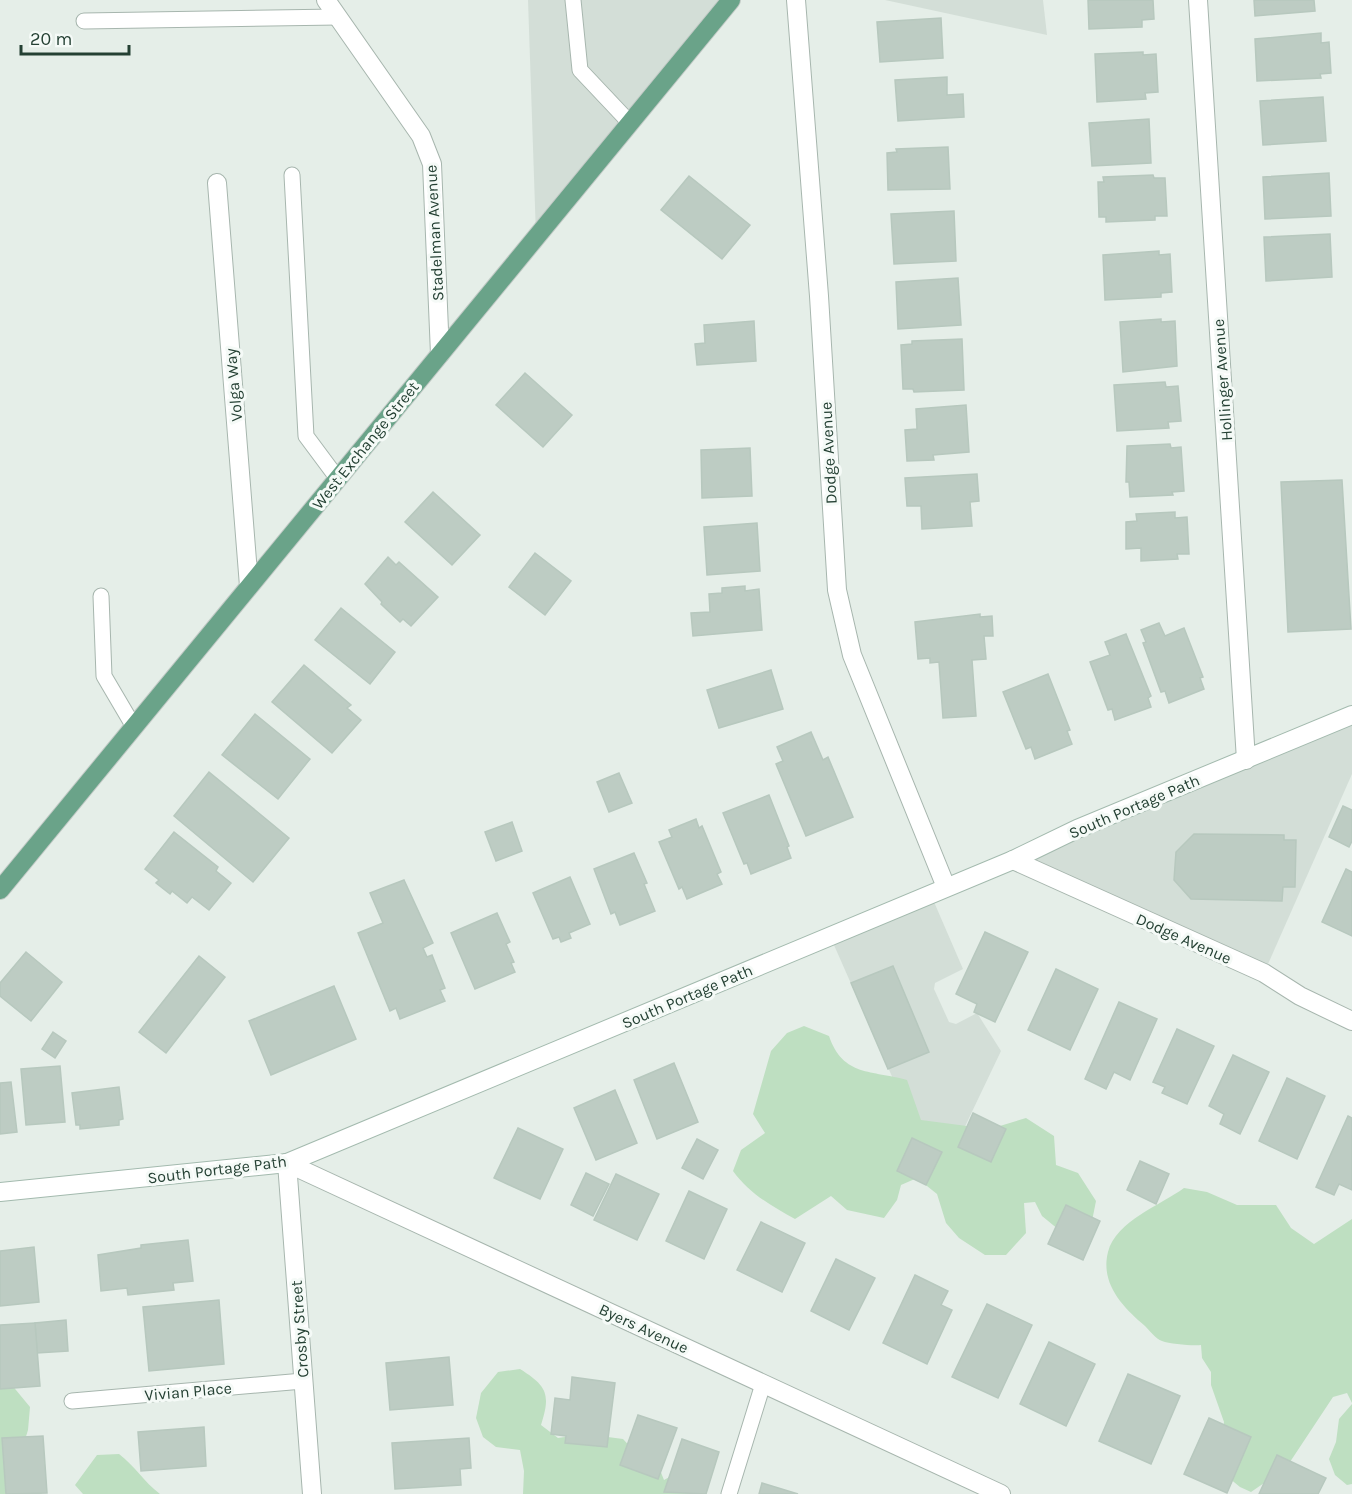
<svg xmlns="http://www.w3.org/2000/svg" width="1352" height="1494" font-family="Karla,sans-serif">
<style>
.built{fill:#d3ded7}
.green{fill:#bedfc1}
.building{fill:#bdccc3;stroke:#b7c8be;stroke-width:1.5}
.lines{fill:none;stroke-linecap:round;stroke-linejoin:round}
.service-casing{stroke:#a7b6ae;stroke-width:17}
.minor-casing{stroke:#a7b6ae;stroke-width:20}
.tertiary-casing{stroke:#a7b6ae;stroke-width:20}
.secondary-casing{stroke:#a3baae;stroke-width:20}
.primary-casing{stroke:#c2cac6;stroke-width:20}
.service{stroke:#fff;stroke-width:15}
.minor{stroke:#fff;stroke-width:18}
.tertiary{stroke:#fff;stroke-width:18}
.secondary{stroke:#fff;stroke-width:18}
.primary{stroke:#6aa389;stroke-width:18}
.labels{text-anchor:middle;stroke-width:6;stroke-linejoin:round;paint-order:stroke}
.street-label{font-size:16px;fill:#244033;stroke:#f5faf7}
</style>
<rect width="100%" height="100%" fill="#e5eee8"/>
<!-- built -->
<g class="built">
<path d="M528,0H731L536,236Z"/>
<path d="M885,0H1043L1047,35Z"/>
<path d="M1352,715V774L1264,973L1013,860Z"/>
<path d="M931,895L963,969L935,983L934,989L949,1022L956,1024L977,1013L1001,1051L958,1141L913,1124L830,936Z"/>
</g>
<!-- green -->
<g class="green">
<path d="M804,1026L829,1036C843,1077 872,1070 907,1080L921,1120L990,1129L1026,1118L1054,1136L1056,1165L1078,1173L1096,1201L1091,1226L1064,1234L1042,1216L1035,1202L1024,1203L1026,1233L1006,1255H985L959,1238L946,1223L937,1194L917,1178L901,1185L897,1200L884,1218L847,1210L831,1196L795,1219C771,1206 749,1193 733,1171L741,1150L765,1133L753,1114L771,1051L787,1033Z"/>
<path d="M1184,1188L1207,1192L1237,1205H1276L1291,1228L1314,1244L1352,1219V1403L1347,1393L1333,1397L1286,1468L1251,1492L1240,1487L1218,1469L1224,1422L1211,1385V1372L1202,1358L1201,1345C1193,1346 1170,1344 1162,1341C1156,1339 1149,1330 1145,1326C1123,1307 1100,1284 1108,1252C1116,1221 1161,1205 1184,1188Z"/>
<path d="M520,1369C547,1386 551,1394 541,1425L558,1438L585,1434L623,1439L636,1453L658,1465L664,1480L675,1474L703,1489L702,1494H523L524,1471L520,1450L496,1447L483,1437L476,1418L481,1393L498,1372Z"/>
<path d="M0,1382L11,1384L30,1407L28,1430L20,1456L42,1494H0Z"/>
<path d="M1352,1404V1484L1347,1485L1335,1475L1329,1459L1336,1442L1339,1419Z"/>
<path d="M119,1454C135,1466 144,1482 160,1494H83L75,1485L97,1455Z"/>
</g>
<!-- building -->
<g class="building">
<path d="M1088,0H1153L1154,19L1142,20V27L1089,29Z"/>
<path d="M1254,0H1314L1315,11L1255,16Z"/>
<path d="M941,18L943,58L880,62L877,22Z"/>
<path d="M1321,33V43L1329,42L1331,73L1320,74L1321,78L1257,81L1255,39Z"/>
<path d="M1143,52V55L1156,54L1158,92L1145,93L1146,99L1097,102L1095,54Z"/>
<path d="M947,77V95L963,94L964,117L898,121L895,80Z"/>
<path d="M1323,97L1326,141L1263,145L1260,101Z"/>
<path d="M1149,119L1151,163L1092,166L1089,123Z"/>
<path d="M948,147L950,189L888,190L887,153L897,152L896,149Z"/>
<path d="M1329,173L1331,216L1265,219L1263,177Z"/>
<path d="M1153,175L1154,178H1165L1167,216H1155V220L1106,222V217H1099L1098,182H1104L1103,177Z"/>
<path d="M689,176L750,225L722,259L661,210Z"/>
<path d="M954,211L956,261L894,264L891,214Z"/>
<path d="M1330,234L1332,277L1266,281L1264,237Z"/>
<path d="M1159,251V255L1170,254L1172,292L1161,293V297L1105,300L1103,255Z"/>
<path d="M958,278L961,325L898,329L896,282Z"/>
<path d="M1161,319V322L1175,321L1177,366L1123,372L1120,322Z"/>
<path d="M754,321L756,361L697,365L695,344L705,343L704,325Z"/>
<path d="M962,339L964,390L914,392L913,389H903L901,345L912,344V341Z"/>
<path d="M525,373L572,415L543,447L496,405Z"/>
<path d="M1165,382L1166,387L1178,386L1181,421L1168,422L1169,428L1117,431L1114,385Z"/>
<path d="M966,405L969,452L933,455L934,460L907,461L905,430L917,429L916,409Z"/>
<path d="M1170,444L1171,448L1181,447L1184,491L1172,492L1173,495L1130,497L1129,482H1126L1127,446Z"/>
<path d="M750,448L752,496L702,498L701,450Z"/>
<path d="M977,474L979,501L970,502L972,526L922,529L921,506H907L905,478Z"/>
<path d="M1342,480L1351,629L1288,632L1281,482Z"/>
<path d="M433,492L480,535L452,565L405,522Z"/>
<path d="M1175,512V518L1187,517L1189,554H1177L1178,559L1141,561V548L1126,549V522L1137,521L1136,514Z"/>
<path d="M757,523L760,571L707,575L704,527Z"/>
<path d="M535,553L571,581L545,615L509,587Z"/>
<path d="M388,557L396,565L399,562L438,597L411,626L403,619L400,622L381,604L382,602L365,584Z"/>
<path d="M745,586V591L759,589L762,630L693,636L691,613L710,612L709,594L722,593V588Z"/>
<path d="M341,608L395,652L370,684L315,640Z"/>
<path d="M980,614V617L992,616L993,636H984L986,659L972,660L976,716L943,718L939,662L930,663V658L918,659L915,622Z"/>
<path d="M1159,623L1165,636L1184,628L1203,677L1200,678L1204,689L1169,703L1165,691L1161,692L1143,643L1146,642L1141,630Z"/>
<path d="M1126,634L1151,696L1148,698L1151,707L1115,720L1112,709L1108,710L1090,662L1110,655L1105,642Z"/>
<path d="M304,665L351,705L347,708L361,720L332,753L272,702Z"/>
<path d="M771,670L783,709L719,728L707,690Z"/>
<path d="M1048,674L1070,730L1067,731L1072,744L1035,759L1031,747L1026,749L1003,692Z"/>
<path d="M255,714L310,759L278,799L222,755Z"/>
<path d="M811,732L823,760L828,757L853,817L806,836L776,764L783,761L777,747Z"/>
<path d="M209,772L289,838L253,882L174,816Z"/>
<path d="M619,773L632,803L609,812L597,782Z"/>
<path d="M769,795L789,846L787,847L791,858L751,874L747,863L744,864L723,813Z"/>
<path d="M1343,806L1352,810V841L1349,847L1329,837Z"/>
<path d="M696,819L699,828L702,826L721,872L717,874L722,884L687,899L682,887L679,889L659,842L672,837L669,830Z"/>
<path d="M512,822L522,851L496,861L485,832Z"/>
<path d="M174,832L218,867L216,871L231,883L209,910L192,897L187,903L172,891L170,894L156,883L159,880L145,869Z"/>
<path d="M1194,834L1284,835V840H1296L1295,887H1283L1282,901L1191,899L1174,880L1176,852Z"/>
<path d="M634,853L647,883L644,884L655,911L620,925L615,912L611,914L594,869Z"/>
<path d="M1346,869L1352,872V936L1322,922Z"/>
<path d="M570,877L590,924L569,933L571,938L561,942L559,937L553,939L533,893Z"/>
<path d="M404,880L433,943L423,948L427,957L432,955L445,988L440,990L445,1001L400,1019L396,1008L390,1011L358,933L383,923L370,893Z"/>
<path d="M497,913L510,942L506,944L514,962L511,963L515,972L475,989L451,933Z"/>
<path d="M985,932L1028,952L995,1022L974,1012L977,1004L956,994Z"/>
<path d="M26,952L62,982L31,1021L0,996V983Z"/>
<path d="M199,956L225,977L166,1053L139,1032Z"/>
<path d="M893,966L929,1052L888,1069L851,983Z"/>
<path d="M1056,969L1098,989L1070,1050L1028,1030Z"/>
<path d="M334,986L356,1039L271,1075L249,1021Z"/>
<path d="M1119,1002L1157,1019L1130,1080L1114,1072L1106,1089L1085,1079Z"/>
<path d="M1177,1029L1214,1046L1187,1104L1162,1093L1165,1087L1153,1082Z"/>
<path d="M53,1032L66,1041L55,1058L42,1049Z"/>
<path d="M1233,1055L1269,1072L1240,1134L1220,1124L1224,1114L1209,1106Z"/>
<path d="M674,1063L698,1122L657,1139L634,1080Z"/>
<path d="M60,1066L65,1122L26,1125L21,1069Z"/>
<path d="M1287,1078L1325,1096L1297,1159L1259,1141Z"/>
<path d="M11,1082L17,1132L0,1134V1083Z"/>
<path d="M119,1087L123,1119L119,1120V1125L80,1129V1125H76L72,1093Z"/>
<path d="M615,1090L637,1143L596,1160L574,1108Z"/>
<path d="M973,1113L1006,1129L991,1162L958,1147Z"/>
<path d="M1348,1116L1352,1118V1190L1339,1184L1334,1195L1316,1187Z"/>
<path d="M518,1128L563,1149L540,1199L494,1178Z"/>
<path d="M912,1138L942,1152L926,1185L897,1171Z"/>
<path d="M697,1139L718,1150L703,1179L682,1168Z"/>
<path d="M1140,1161L1169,1174L1156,1204L1127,1190Z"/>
<path d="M586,1173L609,1184L593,1216L571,1205Z"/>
<path d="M616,1174L659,1194L637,1240L594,1220Z"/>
<path d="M689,1191L727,1209L704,1259L666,1241Z"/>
<path d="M1066,1205L1100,1221L1083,1260L1048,1244Z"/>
<path d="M761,1222L805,1243L782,1292L737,1270Z"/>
<path d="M188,1240L193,1281L173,1283L174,1290L128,1295L127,1288L101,1291L98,1255L141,1248V1245Z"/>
<path d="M34,1247L39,1302L0,1306V1251Z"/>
<path d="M836,1259L875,1278L849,1330L811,1311Z"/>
<path d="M915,1275L948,1291L941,1305L952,1310L927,1364L883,1343Z"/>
<path d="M219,1300L224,1364L149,1371L143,1307Z"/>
<path d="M987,1304L1032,1325L998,1398L952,1377Z"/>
<path d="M66,1320L68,1351L37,1353L35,1323Z"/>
<path d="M35,1323L40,1386L0,1389V1325Z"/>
<path d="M1049,1342L1095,1364L1066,1426L1020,1404Z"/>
<path d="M449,1357L453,1405L390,1410L386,1363Z"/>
<path d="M1128,1374L1180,1396L1151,1464L1099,1441Z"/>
<path d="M572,1377L615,1383L607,1447L565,1443L566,1436L551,1434L555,1398L570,1400Z"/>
<path d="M638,1415L677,1428L658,1479L620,1465Z"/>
<path d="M1209,1418L1251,1437L1227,1493L1184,1474Z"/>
<path d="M204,1427L206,1466L141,1471L138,1432Z"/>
<path d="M43,1436L47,1493L6,1494L2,1438Z"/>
<path d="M469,1438L471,1468L460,1469L461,1485L395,1489L392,1443Z"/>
<path d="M682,1439L719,1452L706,1494L664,1492Z"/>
<path d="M1277,1455L1326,1478L1318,1494H1259Z"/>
<path d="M762,1483L798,1494H759Z"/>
</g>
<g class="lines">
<!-- service casing -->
<g class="service-casing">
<g id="service">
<path d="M573,0L580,70L630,123"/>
<path d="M84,21L338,17"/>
<path d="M292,175L306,436L338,479"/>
<path d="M101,596L104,676L134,727"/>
<path d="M72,1401L303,1381"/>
<path d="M729,1494L763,1384"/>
</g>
</g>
<!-- minor casing -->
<g class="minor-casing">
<g id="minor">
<path d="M326,0L421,136L432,164L440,354"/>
<path d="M796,0L819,296L837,590L852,655L946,887"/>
<path d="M1198,0L1246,760"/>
<path d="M217,183L249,586"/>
<path d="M1013,860L1264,973L1300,996L1352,1021"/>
<path d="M287,1163L1001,1494"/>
</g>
</g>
<!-- tertiary casing -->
<g class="tertiary-casing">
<path id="tertiary" d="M287,1163L312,1494"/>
</g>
<!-- secondary casing -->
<g class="secondary-casing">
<path id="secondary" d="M0,1192L287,1163L1013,860L1077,829L1352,715"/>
</g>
<!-- primary casing -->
<g class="primary-casing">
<path id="primary" d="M0,890L731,0"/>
</g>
<!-- service -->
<use href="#service" class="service"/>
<!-- minor -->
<use href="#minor" class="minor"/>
<!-- tertiary -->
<use href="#tertiary" class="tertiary"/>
<!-- secondary -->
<use href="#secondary" class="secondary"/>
<!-- primary -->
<use href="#primary" class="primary"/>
</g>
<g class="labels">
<!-- street labels -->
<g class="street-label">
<text transform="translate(434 233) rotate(-93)" y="6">Stadelman Avenue</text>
<text transform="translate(1222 380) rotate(-94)" y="6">Hollinger Avenue</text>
<text transform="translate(233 385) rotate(-95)" y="6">Volga Way</text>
<text transform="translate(365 445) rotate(-51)" y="6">West Exchange Street</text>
<text transform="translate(828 453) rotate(-93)" y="6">Dodge Avenue</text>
<text transform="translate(1134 806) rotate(-23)" y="6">South Portage Path</text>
<text transform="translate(1184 938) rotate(24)" y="6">Dodge Avenue</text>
<text transform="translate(687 996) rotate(-23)" y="6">South Portage Path</text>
<text transform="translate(217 1169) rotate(-7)" y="6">South Portage Path</text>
<text transform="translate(644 1328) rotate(25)" y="6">Byers Avenue</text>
<text transform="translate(299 1329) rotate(-94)" y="6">Crosby Street</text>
<text transform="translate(188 1391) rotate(-5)" y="6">Vivian Place</text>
</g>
</g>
<!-- scale -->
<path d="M21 45v9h108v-9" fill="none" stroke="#244033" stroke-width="3"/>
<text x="30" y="45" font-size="18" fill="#244033" stroke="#f5faf7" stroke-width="4.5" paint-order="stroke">20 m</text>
</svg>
